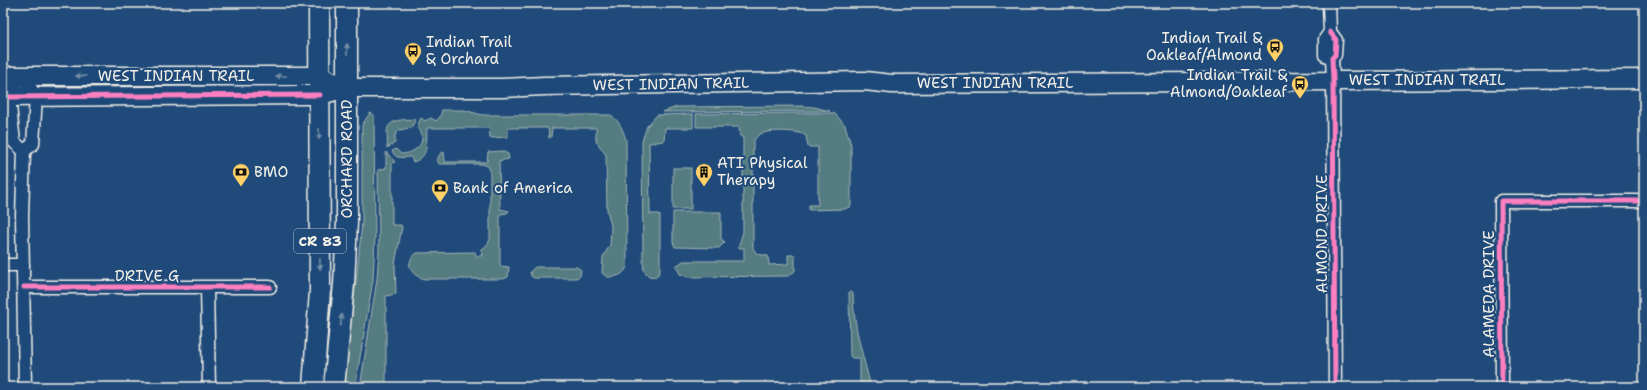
<svg xmlns="http://www.w3.org/2000/svg" width="1647" height="390" font-family="'Shantell Sans',sans-serif">
<style>
.green{fill:#557b81;stroke:#a4b6b4}
.lines{fill:none;stroke-linecap:round;stroke-linejoin:round}
.street-casing{stroke:#f4f1e8;stroke-width:15}
.secondary-casing{stroke:#f4f1e8;stroke-width:21}
.primary-casing{stroke:#f4f1e8;stroke-width:23}
.street{stroke:#1f4a7a;stroke-width:12}
.secondary{stroke:#1f4a7a;stroke-width:18}
.primary{stroke:#1f4a7a;stroke-width:20}
.cycleway-casing{stroke:#1f4a7a;stroke-width:8}
.cycleway{stroke:#ff80c0;stroke-width:5}
.oneway{fill:#748da6}
.labels{text-anchor:middle;stroke-width:4;stroke-linejoin:round;paint-order:stroke}
.shield{fill:#1f4a7a;stroke:#b4bfc7;stroke-width:1}
.shield-label{font-size:14px;font-weight:bold;fill:#f4f1e8}
.poi-label{font-size:15px;fill:#f4f1e8;stroke:#1f4a7a;text-anchor:start}
.street-label{font-size:15px;fill:#f4f1e8;stroke:#1f4a7a}
</style>
<rect width="100%" height="100%" fill="#1f4a7a"/>
<filter id="ink" filterUnits="userSpaceOnUse"><feTurbulence type="fractalNoise" baseFrequency=".025" numOctaves="2"/><feDisplacementMap in="SourceGraphic" scale="8" xChannelSelector="R" yChannelSelector="G"/><feConvolveMatrix kernelMatrix="1 2 1 2 8 2 1 2 1" color-interpolation-filters="sRGB"/></filter>
<g filter="url(#ink)">
<!-- green -->
<g class="green">
<path d="M800,106L814,107L830,111L662,112L677,107Z"/>
<path d="M442,110H464L482,115H611C620,122 623,130 626,140L627,267C623,276 616,277 607,277L602,273L603,257L610,245L611,226L607,210L606,155L596,141V128H552L551,137L549,138L548,128H508V137L492,138L490,137L489,128H427C426,142 430,157 413,162L411,157C402,157 396,160 392,151L396,149L401,154C416,154 430,140 417,127L421,118L425,121L431,118L436,121L440,117Z"/>
<path d="M370,113L374,115L375,237L373,280L355,387H343L356,282L362,223V125Z"/>
<path d="M806,113H834L845,125L851,145V206L845,209L809,210V205H818V147H808L806,136C800,130 768,130 760,134C755,137 753,142 753,147V248L757,254L768,256L769,265L788,264V255H795V271L788,276L688,277L680,274L676,266L683,261H744V248H738L743,232V138L740,136L739,127H696V114Z"/>
<path d="M693,114V128H665L664,141L649,143L650,214H658L660,216V271L656,277L649,276L644,271L643,262L642,141L647,126L657,115Z"/>
<path d="M416,119L411,128L399,130L395,135V143L387,148C388,143 387,137 387,132C388,118 405,120 416,119Z"/>
<path d="M502,151L508,154L509,159L499,161L500,209L509,211L507,213L500,214V266L509,267L508,277L503,279H425C411,276 403,263 417,253L475,252L477,257L483,255L481,250L488,244L490,239V170L488,166L482,164H439L437,160L440,154L444,152L445,162H487L488,152Z"/>
<path d="M386,152L395,162L392,163V225H401L402,227L395,264L396,294L386,296V385L396,387H360L377,279L379,251L378,170L386,168Z"/>
<rect x="673" y="168" width="18" height="41"/>
<path d="M673,212H721V239L725,242L719,248H714L675,247L673,242Z"/>
<path d="M329,215C332,273 330,329 327,387H320Z"/>
<path d="M535,267H577L581,270L580,276L576,278H534L531,276L530,272Z"/>
<path d="M849,292L853,293C853,326 863,355 871,387H860V358H852L850,356Z"/>
</g>
<g class="lines">
<!-- street casing -->
<g class="street-casing">
<g id="street">
<path d="M1329,3L1330,32L1325,39V55L1332,58"/>
<path d="M1330,32L1336,40L1335,55L1332,58L1333,80L1335,387"/>
<path d="M23,75L36,97L33,144L24,151L14,142L9,97Z"/>
<path d="M24,151L22,216L25,387"/>
<path d="M3,265H23"/>
<path d="M24,287H270"/>
<path d="M207,288L209,387"/>
<path d="M1502,387L1501,201H1644"/>
</g>
</g>
<!-- secondary casing -->
<g class="secondary-casing">
<g id="secondary">
<path d="M3,76H320L333,82"/>
<path d="M3,97L306,95H320L347,88H502L544,86L865,81L892,84L1644,79"/>
</g>
</g>
<!-- primary casing -->
<g class="primary-casing">
<g id="primary">
<path d="M313,387L320,291L319,3"/>
<path d="M334,387L344,284L347,222V3"/>
</g>
</g>
<!-- street -->
<use href="#street" class="street"/>
<!-- secondary -->
<use href="#secondary" class="secondary"/>
<!-- primary -->
<use href="#primary" class="primary"/>
<!-- cycleway casing -->
<g class="cycleway-casing">
<g id="cycleway">
<path d="M1330,32L1336,40L1335,55L1332,58L1333,80L1335,387"/>
<path d="M3,97L320,95"/>
<path d="M24,287H270"/>
<path d="M1502,387L1501,201H1644"/>
</g>
</g>
<!-- cycleway -->
<use href="#cycleway" class="cycleway"/>
</g>
<!-- one-way arrows -->
<defs><path id="oneway-solid" d="M-6-.8H1V-3.2L6.5 0L1 3.2V.8H-6Z"/></defs>
<g class="oneway">
<use href="#oneway-solid" transform="translate(347 49) rotate(-90)"/>
<use href="#oneway-solid" transform="translate(81 76) rotate(-180)"/>
<use href="#oneway-solid" transform="translate(281 76) rotate(180)"/>
<use href="#oneway-solid" transform="translate(319 134) rotate(90)"/>
<use href="#oneway-solid" transform="translate(320 264) rotate(89)"/>
<use href="#oneway-solid" transform="translate(341 320) rotate(-85)"/>
</g>
</g>
<!-- icons -->
<defs>
<g id="bus-pin" transform="scale(0.9)"><path d="M0 17L-7.5 6A9.5 9.5 0 1 1 7.5 6Z" fill="#ffd166" stroke="#1f4a7a"/><path d="M-5-6H5V4H4V6H2V4H-2V6H-4V4H-5ZM-3.5-4V0h7V-4ZM-3.5 1.2v1.5H-2V1.2ZM2 1.2v1.5H3.5V1.2Z" fill="#111"/></g>
<g id="bank-pin" transform="scale(0.9)"><path d="M0 17L-7.5 6A9.5 9.5 0 1 1 7.5 6Z" fill="#ffd166" stroke="#1f4a7a"/><path d="M-6-4H6V4H-6ZM0-2.3a2.3 2.3 0 1 0 0 4.6a2.3 2.3 0 1 0 0-4.6Z" fill="#111"/></g>
<g id="building-pin" transform="scale(0.9)"><path d="M0 17L-7.5 6A9.5 9.5 0 1 1 7.5 6Z" fill="#ffd166" stroke="#1f4a7a"/><path d="M-4-6H4V6H1V3H-1V6H-4ZM-2.5-4.3h1.7v1.8h-1.7ZM.8-4.3h1.7v1.8H.8ZM-2.5-1h1.7V.8h-1.7ZM.8-1h1.7V.8H.8Z" fill="#111"/></g>
</defs>
<g fill-rule="evenodd">
<use href="#bus-pin" x="1275" y="47"/>
<use href="#bus-pin" x="413" y="51"/>
<use href="#bus-pin" x="1300" y="84"/>
<use href="#bank-pin" x="241" y="172"/>
<use href="#building-pin" x="704" y="172"/>
<use href="#bank-pin" x="440" y="188"/>
</g>
<g class="labels">
<!-- shield labels -->
<rect class="shield" x="294" y="229" width="52" height="24" rx="3"/>
<g class="shield-label">
<text x="320" y="246">CR 83</text>
</g>
<!-- poi labels -->
<g class="poi-label">
<text x="1262" y="43" text-anchor="end">Indian Trail &amp;<tspan x="1262" dy="17">Oakleaf/Almond</tspan></text>
<text x="426" y="47">Indian Trail<tspan x="426" dy="17">&amp; Orchard</tspan></text>
<text x="1287" y="80" text-anchor="end">Indian Trail &amp;<tspan x="1287" dy="17">Almond/Oakleaf</tspan></text>
<text x="717" y="168">ATI Physical<tspan x="717" dy="17">Therapy</tspan></text>
<text x="254" y="177">BMO</text>
<text x="453" y="193">Bank of America</text>
</g>
<!-- street labels -->
<g class="street-label">
<text x="176" y="81">WEST INDIAN TRAIL</text>
<text x="1427" y="85">WEST INDIAN TRAIL</text>
<text x="995" y="88">WEST INDIAN TRAIL</text>
<text transform="translate(671 84) rotate(-1)" y="5">WEST INDIAN TRAIL</text>
<text transform="translate(347 159) rotate(-90)" y="5">ORCHARD ROAD</text>
<text transform="translate(1322 234) rotate(-90)" y="5">ALMOND DRIVE</text>
<text x="147" y="281">DRIVE G</text>
<text transform="translate(1489 294) rotate(-90)" y="5">ALAMEDA DRIVE</text>
</g>
</g>
<!-- margin -->
<rect width="1647" height="390" fill="none" stroke="#1f4a7a" stroke-width="16"/>
<rect x="8" y="8" width="1631" height="374" fill="none" stroke="#f4f1e8" stroke-width="1.5" filter="url(#ink)"/>
</svg>
